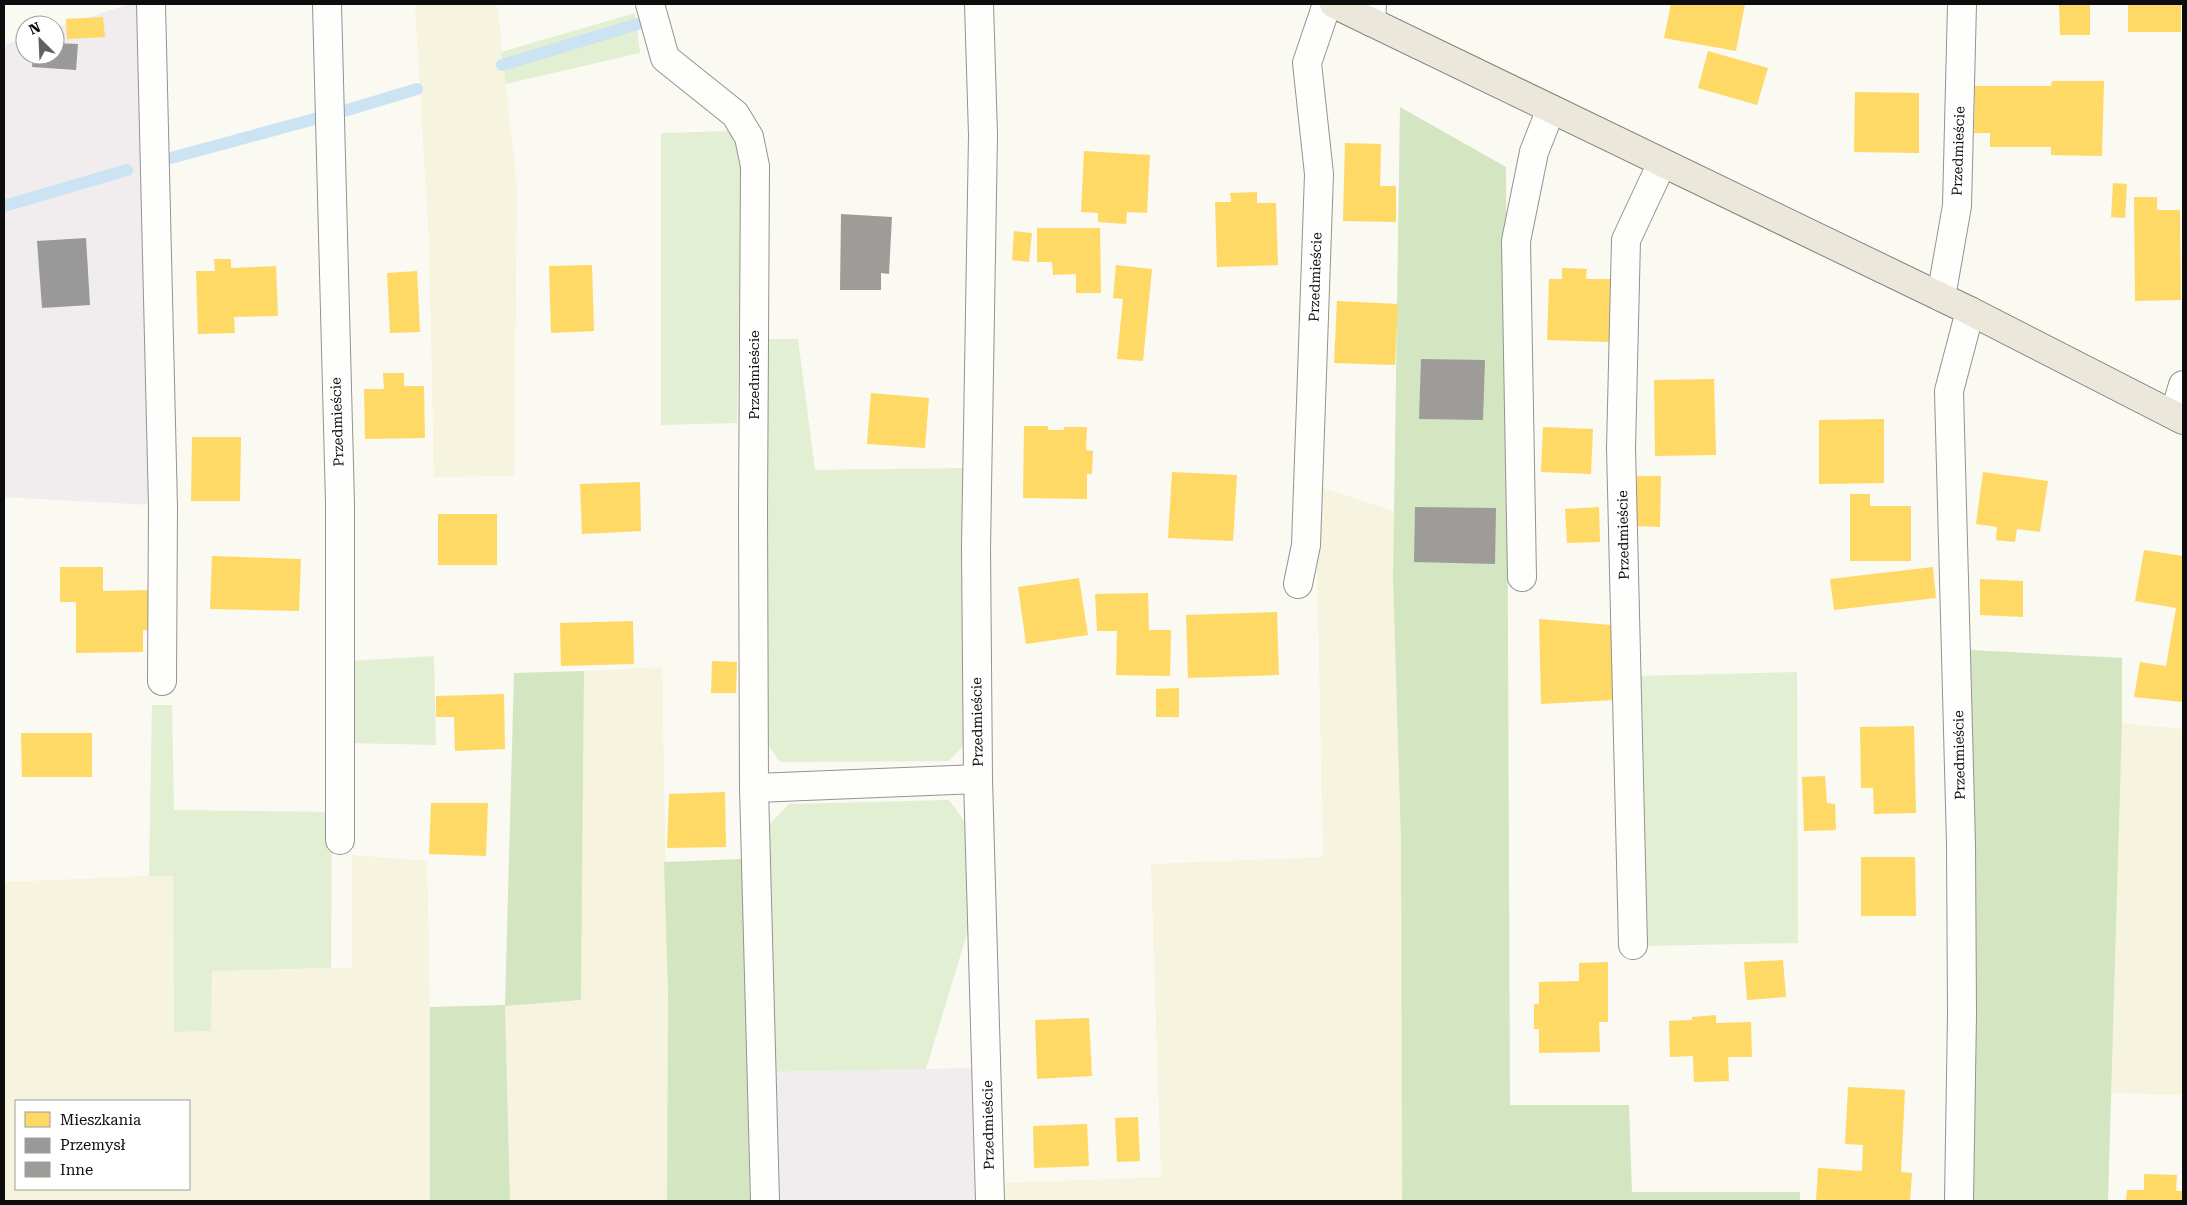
<svg xmlns="http://www.w3.org/2000/svg" width="2187" height="1205" font-family="'Roboto Serif',serif">
<style>
.industrial{fill:#f1ecee}
.farmland{fill:#f6f4df;fill-rule:evenodd}
.green{fill:#e3efd3}
.forest{fill:#d4e5c2}
.homes{fill:#ffd966}
.industry{fill:#999}
.lines{fill:none;stroke-linecap:round;stroke-linejoin:round}
.stream{stroke:#cbe3f2;stroke-width:12}
.building{fill:#9d9c98}
.minor-casing{stroke:#949390;stroke-width:30}
.major-casing{stroke:#81817d;stroke-width:30}
.minor{stroke:#fefefd;stroke-width:28}
.major{stroke:#ebe7da;stroke-width:28}
.labels{text-anchor:middle;stroke-width:5;stroke-linejoin:round;paint-order:stroke}
.street-label{font-size:14px;fill:#0d0d0d;stroke:#fff}
</style>
<rect width="100%" height="100%" fill="#faf9f2"/>
<!-- industrial -->
<g class="industrial">
<path d="M130,4H162L170,506L4,497V45L25,38V55H55V28Z"/>
<path d="M975,1068L978,1201H771L768,1072Z"/>
</g>
<!-- farmland -->
<g class="farmland">
<path d="M415,4H497L517,186L514,476L434,477L429,242Z"/>
<path d="M1319,487L1394,511L1393,580L1401,841L1402,1201H1000V1183L1161,1177L1151,864L1323,857L1317,568Z"/>
<path d="M662,667L668,993L667,1201H510L505,1006L581,1000L584,671Z"/>
<path d="M2122,723L2183,729V1095L2111,1093Z"/>
<path d="M352,855L427,861L430,1007V1201H4V882L173,875L174,1032L211,1031L212,971L352,968ZM16,1101H189V1189H16Z"/>
</g>
<!-- green -->
<g class="green">
<path d="M635,13L640,53L506,84L501,52Z"/>
<path d="M731,131L742,149L737,423L661,425V133Z"/>
<path d="M767,339H798L815,470L964,468L969,740L949,761L780,762L767,743Z"/>
<path d="M434,656L436,745L349,743L350,661Z"/>
<path d="M1797,672L1798,943L1643,946L1637,676Z"/>
<path d="M152,705H172L174,810L332,812L331,968L212,971L211,1031L174,1032L173,876H149Z"/>
<path d="M949,800L970,829L973,914L926,1069L768,1072V826L789,804Z"/>
</g>
<!-- forest -->
<g class="forest">
<path d="M1400,107L1506,167L1510,1105H1629L1632,1192H1800V1201H1402L1401,841L1393,580Z"/>
<path d="M1971,650L2122,658V723L2108,1201H1973Z"/>
<path d="M584,671L581,1000L505,1006L510,1201H430V1007L505,1005L514,673Z"/>
<path d="M742,859L750,1201H667L668,993L664,862Z"/>
</g>
<!-- homes -->
<g class="homes">
<path d="M1671,4H1745L1736,51L1664,38Z"/>
<path d="M2059,4H2090V35H2060Z"/>
<rect x="2128" y="4" width="53" height="28"/>
<path d="M103,17L105,37L67,39L66,19Z"/>
<path d="M1708,51L1768,68L1757,105L1698,88Z"/>
<path d="M2052,81H2104L2102,156L2051,155V147H1990V133H1974L1975,86H2051Z"/>
<path d="M1855,92L1919,93V153L1854,152Z"/>
<path d="M1345,143L1381,144L1380,186H1396V222L1343,221Z"/>
<path d="M1084,151L1150,155L1147,213L1127,212L1126,224L1098,222V213L1081,212Z"/>
<path d="M2113,183L2127,184L2125,218L2111,217Z"/>
<path d="M1257,192V203H1276L1278,265L1217,267L1215,202H1231L1230,193Z"/>
<path d="M2134,197H2157V210H2180L2181,300L2135,301Z"/>
<path d="M1037,228H1100L1101,293H1076V274L1053,275L1052,262H1037Z"/>
<path d="M1014,231L1032,233L1029,262L1012,260Z"/>
<path d="M214,259H231V268L276,266L278,316L234,317L235,333L198,334L196,271H215Z"/>
<path d="M592,265L594,331L551,333L549,266Z"/>
<path d="M1116,265L1152,269L1143,361L1117,359L1123,299L1113,298Z"/>
<path d="M1562,268L1587,269L1586,279H1612L1610,342L1547,340L1549,279H1562Z"/>
<path d="M417,271L420,332L390,333L387,273Z"/>
<path d="M1337,301L1398,304L1395,365L1334,363Z"/>
<path d="M383,373H404V386H424L425,438L365,439L364,389H384Z"/>
<path d="M1714,379L1716,455L1655,456L1654,380Z"/>
<path d="M871,393L929,398L925,448L867,444Z"/>
<path d="M1884,419V483L1819,484V420Z"/>
<path d="M1024,426H1048V430H1064V427H1087L1086,450L1093,451L1092,474H1087V499L1023,498Z"/>
<path d="M1543,427L1593,429L1591,474L1541,472Z"/>
<path d="M192,437H241L240,501H191Z"/>
<path d="M1172,472L1237,475L1233,541L1168,538Z"/>
<path d="M1983,472L2048,481L2040,532L2017,529L2015,542L1996,540L1997,527L1976,524Z"/>
<path d="M1637,476H1661L1660,527L1636,526Z"/>
<path d="M640,482L641,531L582,534L580,484Z"/>
<path d="M1850,494H1870V506H1911V561H1850Z"/>
<path d="M1599,507L1600,542L1567,543L1565,509Z"/>
<rect x="438" y="514" width="59" height="51"/>
<path d="M2144,550L2183,556V702L2134,697L2140,662L2166,666L2176,608L2135,601Z"/>
<path d="M212,556L301,559L299,611L210,609Z"/>
<path d="M60,567H103V591L151,590V630H143V652L76,653V602H60Z"/>
<path d="M1933,567L1936,598L1834,610L1830,579Z"/>
<path d="M1079,578L1088,635L1026,644L1018,587Z"/>
<path d="M1980,579L2023,581V617L1980,615Z"/>
<path d="M1148,593L1149,630H1171L1170,676L1116,675L1117,631H1097L1095,594Z"/>
<path d="M1277,612L1279,675L1188,678L1186,615Z"/>
<path d="M1539,619L1611,625L1614,700L1541,704Z"/>
<path d="M633,621L634,664L561,666L560,623Z"/>
<path d="M712,661L737,662L736,693H711Z"/>
<path d="M1179,688V717H1156V689Z"/>
<path d="M504,694L505,749L455,751L454,717H436V696Z"/>
<path d="M1914,726L1916,813L1874,814L1873,788H1861L1860,727Z"/>
<path d="M21,733H92V777H22Z"/>
<path d="M1825,776L1827,803L1835,804L1836,830L1804,831L1802,777Z"/>
<path d="M725,792L726,847L667,848L669,794Z"/>
<path d="M431,803H488L486,856L429,854Z"/>
<path d="M1861,857H1915L1916,916H1861Z"/>
<path d="M1783,960L1786,997L1747,1000L1744,962Z"/>
<path d="M1608,962V1022H1599L1600,1052L1539,1053V1029H1534V1004H1539V982L1579,981V963Z"/>
<path d="M1716,1015V1023L1751,1022L1752,1057H1728L1729,1081L1694,1082L1693,1056L1670,1057L1669,1021L1692,1020V1017Z"/>
<path d="M1089,1018L1092,1076L1037,1079L1035,1020Z"/>
<path d="M1848,1087L1905,1090L1901,1172L1912,1173L1910,1201H1816L1818,1168L1862,1171L1863,1145L1845,1144Z"/>
<path d="M1138,1117L1140,1161L1117,1162L1115,1118Z"/>
<path d="M1087,1124L1089,1166L1034,1168L1033,1126Z"/>
<path d="M2144,1174L2177,1175L2176,1191H2183V1201H2126L2127,1190H2144Z"/>
</g>
<!-- industry -->
<g class="industry">
<path d="M55,43L78,44L76,70L32,67L33,55H55Z"/>
<path d="M86,238L90,305L42,308L37,241Z"/>
</g>
<g class="lines">
<!-- stream -->
<g class="stream">
<path d="M502,65L641,23"/>
<path d="M344,111L417,89"/>
<path d="M171,158L318,118"/>
<path d="M4,206L127,170"/>
</g>
</g>
<!-- building -->
<g class="building">
<path d="M841,214L892,217L889,274L881,273V290H840Z"/>
<path d="M1421,359L1485,360L1483,420L1419,419Z"/>
<path d="M1415,507L1496,508L1495,564L1414,562Z"/>
</g>
<g class="lines">
<!-- minor casing -->
<g class="minor-casing">
<g id="minor">
<path d="M151,4L163,507L162,681"/>
<path d="M327,4L340,503V840"/>
<path d="M650,4L665,58L735,114L749,137L755,166L753,511L754,788L765,1201"/>
<path d="M979,4L983,135L976,548L978,779L990,1201"/>
<path d="M1371,22L1372,4"/>
<path d="M1941,297L1957,206L1962,4"/>
<path d="M2174,415L2183,385"/>
<path d="M1522,577L1516,241L1534,152L1551,109"/>
<path d="M1298,584L1306,545L1319,174L1307,63L1327,4"/>
<path d="M754,788L978,779"/>
<path d="M1633,945L1621,448L1626,240L1662,163"/>
<path d="M1959,1201L1962,1014L1961,844L1949,391L1970,311"/>
</g>
</g>
<!-- major casing -->
<g class="major-casing">
<path id="major" d="M1334,4L1970,311L2183,420"/>
</g>
<!-- minor -->
<use href="#minor" class="minor"/>
<!-- major -->
<use href="#major" class="major"/>
</g>
<g class="labels">
<!-- street labels -->
<g class="street-label">
<text transform="translate(1958 151) rotate(-88)" y="5">Przedmieście</text>
<text transform="translate(1315 277) rotate(-88)" y="5">Przedmieście</text>
<text transform="translate(754 375) rotate(-90)" y="5">Przedmieście</text>
<text transform="translate(337 422) rotate(-92)" y="5">Przedmieście</text>
<text transform="translate(1623 535) rotate(-91)" y="5">Przedmieście</text>
<text transform="translate(977 722) rotate(-91)" y="5">Przedmieście</text>
<text transform="translate(1959 755) rotate(-91)" y="5">Przedmieście</text>
<text transform="translate(988 1125) rotate(-91)" y="5">Przedmieście</text>
</g>
</g>
<!-- border -->
<rect width="2187" height="1205" fill="none" stroke="#0d0d0d" stroke-width="10"/>
<!-- legend -->
<rect x="15" y="1100" width="175" height="90" fill="#ffffff" stroke="#9e9e9e"/>
<rect x="25" y="1112" width="25" height="15" fill="#ffd966" stroke="#9e9e9e"/>
<text x="60" y="1125" font-size="15" fill="#0d0d0d">Mieszkania</text>
<rect x="25" y="1138" width="25" height="15" fill="#999999" stroke="#9e9e9e"/>
<text x="60" y="1150" font-size="15" fill="#0d0d0d">Przemysł</text>
<rect x="25" y="1162" width="25" height="15" fill="#9d9c98" stroke="#9e9e9e"/>
<text x="60" y="1175" font-size="15" fill="#0d0d0d">Inne</text>
<!-- north arrow -->
<g transform="translate(40 40) rotate(336)"><circle r="24" fill="#ffffff" stroke="#9e9e9e"/>
<path d="M0-4L9 19L0 12L-9 19Z" fill="#60605d"/>
<text y="-8" font-size="14" font-weight="bold" text-anchor="middle" fill="#0d0d0d">N</text>
</g>
</svg>
